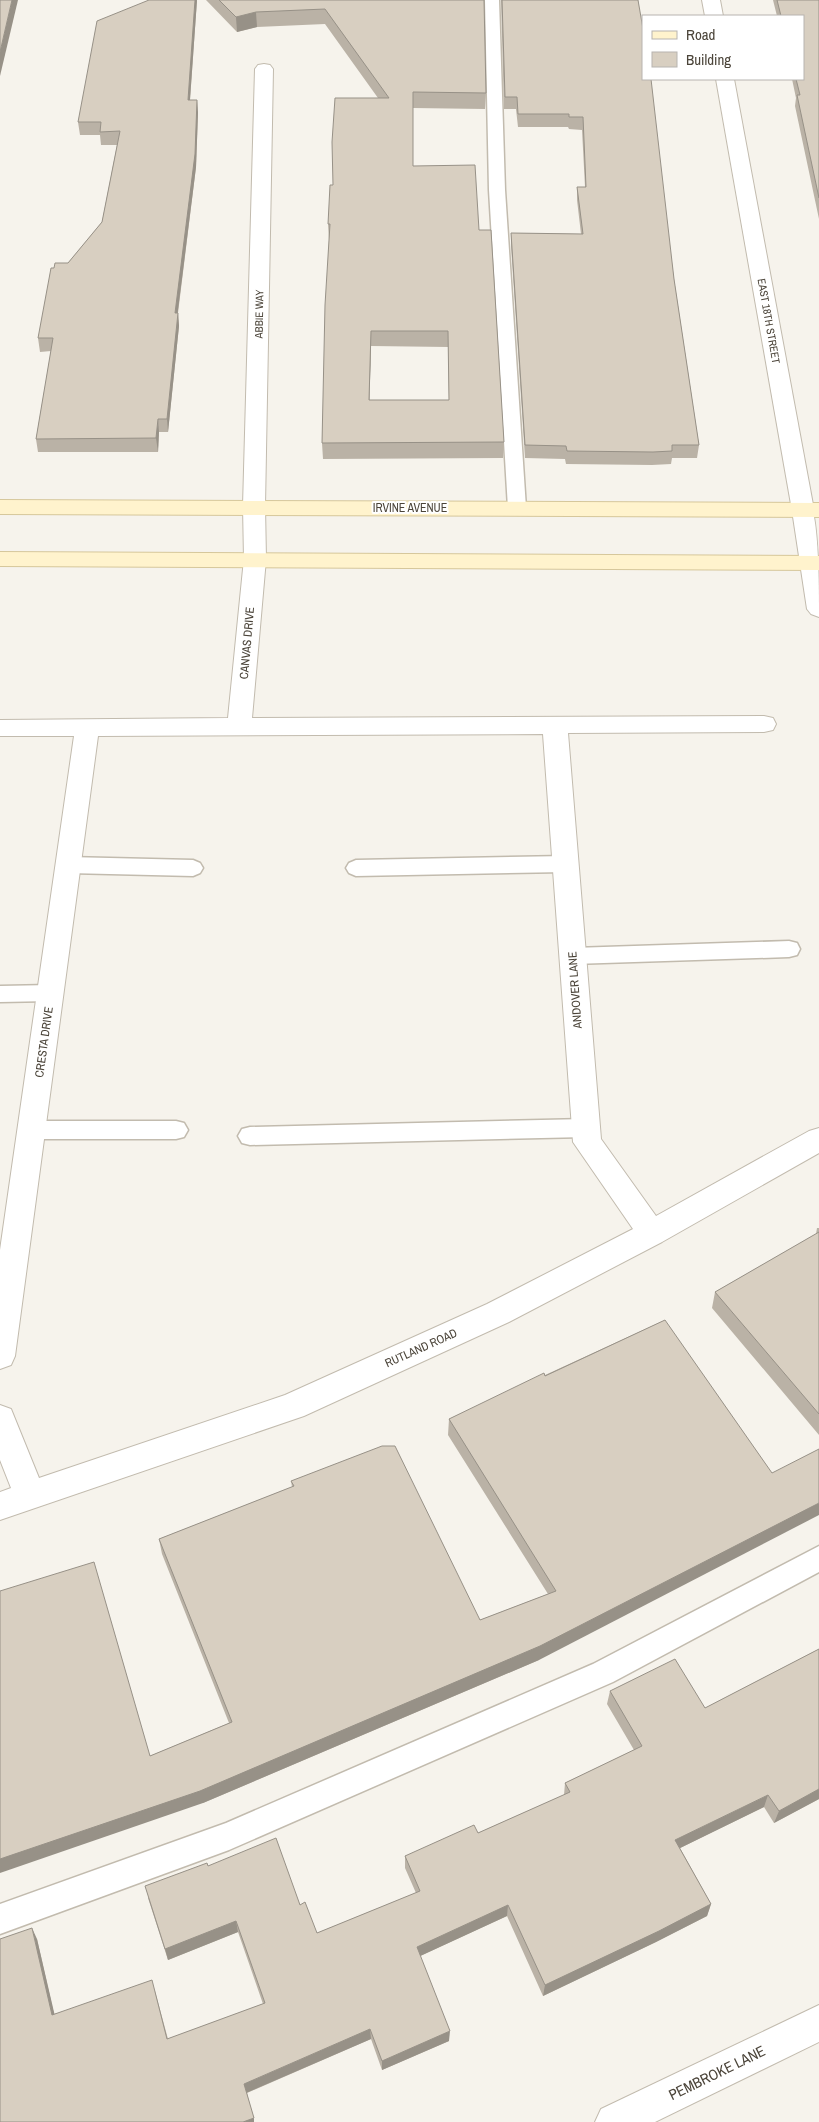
<svg xmlns="http://www.w3.org/2000/svg" width="819" height="2122" font-family="'Archivo Narrow',sans-serif">
<style>
.lines{fill:none;stroke-linecap:round;stroke-linejoin:round}
.service-casing{stroke:#c2bbae;stroke-width:3}
.minor-casing{stroke:#c2bbae;stroke-width:2}
.tertiary-casing{stroke:#c2bbae;stroke-width:2}
.secondary-casing{stroke:#d6c79b;stroke-width:2}
.service{fill:#fff;fill-rule:evenodd}
.minor{fill:#fff;fill-rule:evenodd}
.tertiary{fill:#fff;fill-rule:evenodd}
.secondary{fill:#fff3cd;fill-rule:evenodd}
.wall{fill:#bab2a6;fill-rule:evenodd}
.shaded-wall{fill:#979187}
.building{fill:#d8cfc1;stroke:#979187;fill-rule:evenodd}
.labels{text-anchor:middle;stroke-width:4;stroke-linejoin:round;paint-order:stroke}
.far-street-label{font-size:11px;fill:#4b4439;stroke:#fff}
.street-label{font-size:12px;fill:#4b4439;stroke:#fff}
.near-street-label{font-size:15px;fill:#4b4439;stroke:#fff}
</style>
<rect width="100%" height="100%" fill="#f6f3ec"/>
<g class="lines">
<!-- service casing -->
<g class="service-casing">
<g id="service">
<path d="M485,0H499L505,190L526,508L523,512L517,514L511,512L508,508L489,190Z"/>
<path d="M566,856L573,859L576,864L573,869L566,872L356,876L349,873L346,868L349,863L356,860Z"/>
<path d="M68,857L193,860L200,863L203,868L200,873L193,876L68,873L61,870L58,865L61,860Z"/>
<path d="M789,941L797,943L800,949L797,955L789,957L573,964L565,962L562,956L565,950L573,948Z"/>
<path d="M51,985L59,987L62,993L59,999L51,1001L0,1002V986Z"/>
<path d="M586,1119L594,1121L598,1128L594,1135L586,1137L250,1145L242,1143L238,1136L242,1129L250,1127Z"/>
<path d="M31,1121H176L184,1123L188,1130L184,1137L176,1139H31L23,1137L19,1130L23,1123Z"/>
<path d="M819,1546V1572L613,1682L229,1850L0,1934V1904L226,1823L593,1664Z"/>
</g>
</g>
<!-- minor casing -->
<g class="minor-casing">
<g id="minor">
<path d="M702,0H720L723,16H705Z"/>
<path d="M264,64L270,65L273,69L265,506L266,559L252,718L764,716L773,718L776,724L773,730L764,732L568,733L601,1139L656,1216L809,1131L819,1128V1153L662,1242L509,1322L304,1416L0,1520V1492L11,1488L0,1460V1405L11,1409L39,1478L285,1395L487,1304L633,1229L573,1142L543,734L98,736L15,1356L11,1365L0,1369V1250L74,736H0V720L228,718L244,559L243,506L255,69L258,65Z"/>
<path d="M716,79H734L814,510L811,515L803,517L795,515L792,510Z"/>
<path d="M819,2005V2042L655,2122H595L601,2109Z"/>
</g>
</g>
<!-- tertiary casing -->
<g class="tertiary-casing">
<path id="tertiary" d="M803,503L811,505C819,526 819,590 819,617L811,614L807,609L792,510L795,505Z"/>
</g>
<!-- secondary casing -->
<g class="secondary-casing">
<g id="secondary">
<path d="M0,500L819,503V517L0,514Z"/>
<path d="M0,552L819,556V570L0,566Z"/>
</g>
</g>
<!-- service -->
<use href="#service" class="service"/>
<!-- minor -->
<use href="#minor" class="minor"/>
<!-- tertiary -->
<use href="#tertiary" class="tertiary"/>
<!-- secondary -->
<use href="#secondary" class="secondary"/>
</g>
<!-- wall -->
<g class="wall">
<path d="M197,0L190,100H197L198,113L196,167L178,313L179,326L168,432H159L158,452H38L36,439L51,351L40,352L38,338L54,268L68,263L102,222L117,145H101L100,135H80L78,122Z"/>
<path d="M206,0H484L486,93L485,109L413,108V166L479,230L504,442L503,458L323,459L322,443L329,240L328,224L333,185L378,98L325,24L257,27L237,32ZM371,346L448,347L449,400H369Z"/>
<path d="M501,0H638L674,279L699,445L697,458H672L671,464L652,465L566,464L565,459L525,458L511,246V233L581,234L577,200V187H585L582,130L569,129L568,127H518L516,109H504Z"/>
<path d="M773,0H819V219L795,106L796,98L792,79H803V16H777Z"/>
<path d="M817,1228H819V1435L712,1308L715,1292L816,1234Z"/>
<path d="M665,1320L539,1660L203,1803L150,1756L229,1723L162,1554L159,1539L292,1487L291,1481L480,1620L548,1594L448,1435L449,1419Z"/>
<path d="M819,1649V1799L774,1823L764,1807L680,1848L711,1904L707,1916L656,1942L543,1996L507,1916L420,1956L449,2041L382,2070L371,2039L247,2093L254,2122H0L37,1939L54,2014L155,1991L168,2039L263,2004L238,1932L168,1960L148,1898L208,1866L300,1905L317,1933L416,1893L405,1868V1856L478,1833L564,1795L565,1783L634,1750L607,1704L610,1691L705,1708Z"/>
</g>
<!-- shaded-wall -->
<g class="shaded-wall">
<path d="M12,0H18L0,76V52Z"/>
<path d="M195,0H197L189,113L188,100Z"/>
<path d="M256,12L257,27L237,32L236,17Z"/>
<path d="M197,100L198,113L196,167L176,326L175,313Z"/>
<path d="M178,313L179,326L168,432L167,419Z"/>
<path d="M371,331V346L369,416V400Z"/>
<path d="M158,419L159,432L158,452L156,438Z"/>
<path d="M819,1503V1515L539,1660L203,1803L0,1873V1859Z"/>
<path d="M819,1789V1799L774,1823L779,1811Z"/>
<path d="M768,1795L764,1807L672,1852L675,1840Z"/>
<path d="M711,1904L707,1916L656,1942L543,1996L545,1985Z"/>
<path d="M508,1905L507,1916L416,1958L417,1947Z"/>
<path d="M236,1921L238,1932L168,1960L165,1949Z"/>
<path d="M32,1928L37,1939L57,2025L52,2015Z"/>
<path d="M370,2029L371,2039L246,2093L244,2084Z"/>
<path d="M450,2031L449,2041L382,2070V2061Z"/>
<path d="M254,2118V2122H243Z"/>
</g>
<!-- building -->
<g class="building">
<path d="M0,0H12L0,52Z"/>
<path d="M149,0H195L188,100H197L195,154L175,313H178L167,419H158L156,438L36,439L53,338H38L51,268H54L55,263H68L102,222L120,131L100,132L101,122H78L97,21Z"/>
<path d="M219,0H484L486,93L413,92V166L475,165L479,230H491L504,442L322,443L325,305L330,224H328L330,185H333L332,142L335,98H389L325,9L256,12L236,17ZM371,331H448L449,400H369Z"/>
<path d="M502,0H638L643,29V79H651L674,279L699,445H672V451L653,452L567,451L566,446L525,445L511,233L583,234L577,187H586L583,117H569V114H518L517,97H505Z"/>
<path d="M777,0H819V198L797,95H800L796,79H803V16H781Z"/>
<path d="M819,1232V1414L715,1292Z"/>
<path d="M665,1320L772,1473L819,1449V1503L540,1646L200,1791L0,1859V1591L94,1562L150,1756L232,1722L159,1539L294,1486L291,1481L382,1446H395L480,1620L556,1591L449,1419L544,1373L545,1376Z"/>
<path d="M819,1649V1789L779,1811L768,1795L675,1840L711,1904L659,1931L545,1985L508,1905L417,1947L450,2031L382,2061L370,2029L244,2084L254,2118L243,2122H0V1939L32,1928L52,2015L152,1980L167,2039L265,2003L236,1921L165,1949L145,1886L207,1863L208,1866L276,1838L300,1905L305,1902L317,1933L420,1891L405,1856L474,1825L478,1833L570,1792L565,1783L642,1746L610,1691L675,1659L705,1708Z"/>
</g>
<g class="labels">
<!-- far-street labels -->
<g class="far-street-label">
<text transform="translate(259 314) rotate(-89)" y="4">ABBIE WAY</text>
<text transform="translate(769 321) rotate(80)" y="4">EAST 18TH STREET</text>
</g>
<!-- street labels -->
<g class="street-label">
<text x="410" y="512">IRVINE AVENUE</text>
<text transform="translate(247 643) rotate(-85)" y="4">CANVAS DRIVE</text>
<text transform="translate(575 990) rotate(-94)" y="4">ANDOVER LANE</text>
<text transform="translate(44 1042) rotate(-82)" y="4">CRESTA DRIVE</text>
<text transform="translate(421 1348) rotate(-24)" y="4">RUTLAND ROAD</text>
</g>
<!-- near-street labels -->
<g class="near-street-label">
<text transform="translate(717 2073) rotate(-26)" y="5">PEMBROKE LANE</text>
</g>
</g>
<!-- legend -->
<rect x="642" y="15" width="162" height="65" fill="#ffffff" stroke="#b7b4b0"/>
<rect x="652" y="31" width="25" height="8" fill="#fff3cd" stroke="#b7b4b0"/>
<text x="686" y="40" font-size="15" fill="#4b4439">Road</text>
<rect x="652" y="52" width="25" height="15" fill="#d8cfc1" stroke="#b7b4b0"/>
<text x="686" y="65" font-size="15" fill="#4b4439">Building</text>
</svg>
